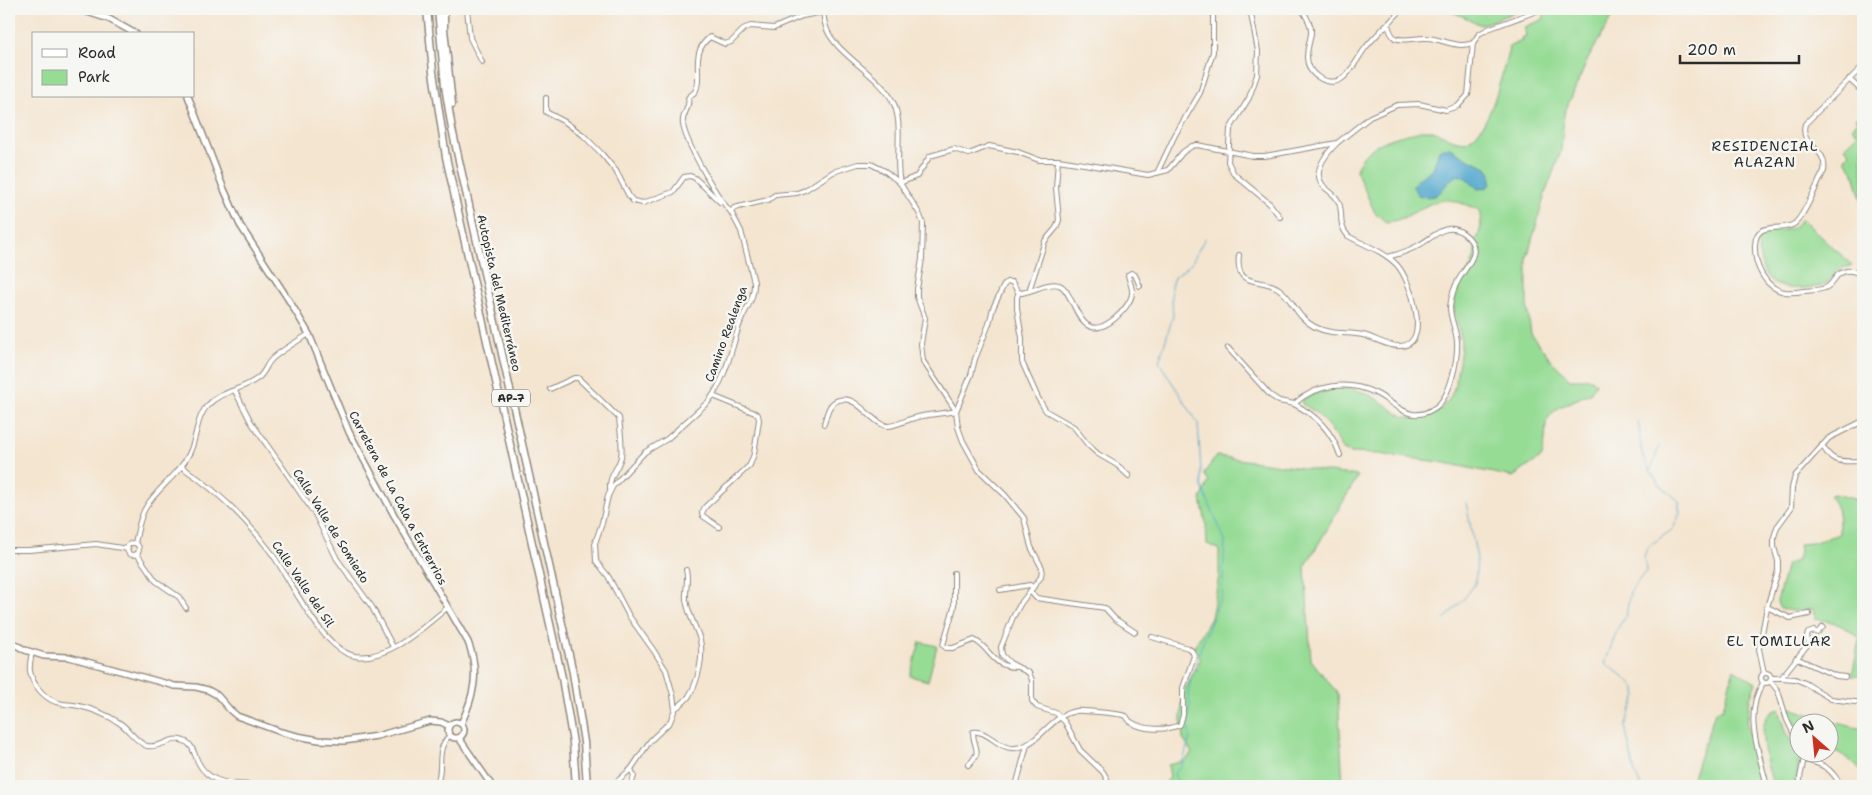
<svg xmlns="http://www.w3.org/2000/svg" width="1872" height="795" font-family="'Shantell Sans',sans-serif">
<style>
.green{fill:#96dc95;stroke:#608460}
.water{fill:#51a7ce;stroke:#3e697c}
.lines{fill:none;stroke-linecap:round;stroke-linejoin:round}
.stream{stroke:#51a7ce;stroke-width:1}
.street-casing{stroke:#90887e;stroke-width:6}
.secondary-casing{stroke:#90887e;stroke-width:8}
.highway-casing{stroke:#90887e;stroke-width:9}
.street{stroke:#fff;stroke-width:4}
.secondary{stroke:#fff;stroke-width:5}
.highway{stroke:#fff;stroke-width:6}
.labels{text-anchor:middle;stroke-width:5;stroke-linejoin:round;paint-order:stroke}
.shield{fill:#f6f6f2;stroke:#686867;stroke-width:1}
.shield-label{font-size:11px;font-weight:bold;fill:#2b2b2b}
.street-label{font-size:12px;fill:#2b2b2b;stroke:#f6f6f2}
.neighbourhood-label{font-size:14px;letter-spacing:1px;fill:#2b2b2b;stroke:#f6f6f2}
</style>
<rect width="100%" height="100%" fill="#f6f6f2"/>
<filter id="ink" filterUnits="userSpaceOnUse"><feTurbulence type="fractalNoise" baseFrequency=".02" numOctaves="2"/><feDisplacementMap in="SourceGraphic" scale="10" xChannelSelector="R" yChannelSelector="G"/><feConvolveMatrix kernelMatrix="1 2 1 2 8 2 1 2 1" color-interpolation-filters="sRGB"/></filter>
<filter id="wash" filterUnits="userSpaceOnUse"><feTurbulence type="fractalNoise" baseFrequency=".0096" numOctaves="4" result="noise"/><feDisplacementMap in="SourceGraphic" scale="20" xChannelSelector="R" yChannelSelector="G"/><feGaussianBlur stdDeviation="1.12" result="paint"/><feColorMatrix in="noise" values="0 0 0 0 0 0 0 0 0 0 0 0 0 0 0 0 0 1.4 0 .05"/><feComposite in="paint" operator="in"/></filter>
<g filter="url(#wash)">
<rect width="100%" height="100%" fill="#f4e5d0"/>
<!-- green -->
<g class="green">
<path d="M1434,9H1523L1481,25C1465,17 1451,10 1434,9Z"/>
<path d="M1542,9H1612L1613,15L1588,59L1564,114L1561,151L1545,194L1527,258V305L1531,334L1552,361L1570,379H1592L1596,384L1590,393L1560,407L1551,414L1546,422L1545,440L1542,457L1513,477L1440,462L1378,454L1351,453L1343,450C1335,433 1320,412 1302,404V400C1331,384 1356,384 1383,403C1391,408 1397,415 1406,417C1422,420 1440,413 1449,400C1455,390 1456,378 1458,367C1460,358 1461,349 1461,340C1460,331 1455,321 1454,311C1453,280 1481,268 1474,241C1482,233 1481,223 1481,213L1478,209C1468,206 1454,199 1444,200C1422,203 1408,221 1386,222L1375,213L1356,170C1363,146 1392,137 1413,133C1418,132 1424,129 1429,130C1443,133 1451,142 1466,142C1470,139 1475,136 1478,132C1494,113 1502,73 1509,49L1508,47L1522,41L1521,38L1526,36L1524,27L1544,19Z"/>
<path d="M1863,111L1862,154L1863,206L1853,170L1844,159L1850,153L1845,147L1858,134L1852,127L1858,121L1856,118Z"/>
<path d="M1802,219L1851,264V267C1835,266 1836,276 1826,283C1820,288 1811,287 1804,288C1767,291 1760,273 1758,240C1772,220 1784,241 1802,219Z"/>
<path d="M1216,456L1358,476L1305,567L1311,660L1338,694L1343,786H1165L1164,784L1170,777L1168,765L1185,761L1192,753L1183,739L1181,718L1183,693L1201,659L1194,647L1211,618L1219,576V549L1207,544L1206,524L1201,499L1209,481L1204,474Z"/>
<path d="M1833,494L1862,501L1863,506V633L1858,637C1842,625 1835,621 1815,619L1813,609C1799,611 1791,613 1779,607L1777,602L1787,564L1797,561L1800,552L1799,544L1812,543L1839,534C1839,519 1840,507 1829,496Z"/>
<path d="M1863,635V676H1852L1859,640Z"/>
<path d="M920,642L937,646L928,681L910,676Z"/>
<path d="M1734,669L1756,683L1750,698L1747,725L1755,752L1760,786H1690L1715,712L1723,708Z"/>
<path d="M1791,708L1832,722L1863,729V775C1856,763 1842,754 1830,748V722H1800L1799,738L1786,710Z"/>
<path d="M1779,709L1787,734L1800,755L1796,786H1773C1769,768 1749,715 1779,709Z"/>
</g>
<!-- water -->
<path class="water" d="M1443,148H1450L1471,160L1487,167L1491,174V184L1486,188L1478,189L1466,178L1459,175C1441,182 1444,203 1418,195L1413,187L1417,180L1433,169L1439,150Z"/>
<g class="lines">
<!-- stream -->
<g class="stream">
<path d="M1638,421L1642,454L1652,474L1659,484L1679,501V509L1680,513L1673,529L1649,546L1644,556L1646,571L1630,592L1626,615L1618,628L1605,663C1619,675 1631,676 1637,695L1625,726L1635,774L1641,786"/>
<path d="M1651,470L1659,447"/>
<path d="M1444,620L1462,601L1475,584L1477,559L1466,503"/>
<path d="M1182,786L1178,784L1174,773L1181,767L1190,738L1188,723L1190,704L1188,694L1191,678L1201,647L1222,594L1225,540L1202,487L1198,423L1159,362L1173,316L1171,286L1174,277L1190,265L1205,238"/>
</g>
</g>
</g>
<g filter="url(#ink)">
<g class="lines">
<!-- street casing -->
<g class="street-casing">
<g id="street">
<path d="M467,9L470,38L482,62"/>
<path d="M826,9L823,12C824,17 824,22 826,27C833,52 879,75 892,100C905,123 894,158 900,183L917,176L930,156L954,149L969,154L989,146L1018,152L1039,160H1058L1084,164L1148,175L1168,170L1183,152L1192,146L1197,145L1253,156H1265L1337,143L1370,117L1397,105L1419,104L1446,110L1458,106L1468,95L1473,43L1479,34L1488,29L1542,9"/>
<path d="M1250,9L1258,51L1257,75L1249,98L1230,129L1228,162L1234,174L1270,204L1280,217"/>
<path d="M1402,9L1388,24C1389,29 1391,35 1395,38C1403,42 1418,37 1427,38C1443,39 1457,49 1473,43"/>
<path d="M1304,13C1318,35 1307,37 1307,57C1307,65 1311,73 1318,77C1344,94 1354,62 1366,47C1373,39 1380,31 1388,24"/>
<path d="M1863,66L1805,124C1799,148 1828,146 1824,171C1818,182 1804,217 1794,224C1781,233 1756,219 1755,245C1754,264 1764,288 1785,292C1791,293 1798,292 1804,291C1811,290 1820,291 1827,287C1834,283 1835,274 1843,272C1851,269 1858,272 1863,278"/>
<path d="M1849,79L1863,92"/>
<path d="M546,98V112L565,122L583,135L601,153L616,171L629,196L633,201L643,203L673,192L684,177L690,176L695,178L720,202"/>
<path d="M1157,173L1175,135L1200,93L1213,52V9"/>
<path d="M731,212C718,199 685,142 683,124C681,114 691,108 688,98C690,95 695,93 696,90C703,75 689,53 710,37L725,44L731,42L745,28L751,26L774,28L802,16L823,12"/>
<path d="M1239,255C1235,290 1260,276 1279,289C1294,299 1294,316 1315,327C1331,335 1347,332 1363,335C1375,338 1388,347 1400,346C1433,345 1410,279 1397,265C1384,251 1364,245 1348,236C1337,223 1344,216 1339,203C1336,193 1327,192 1322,184C1312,170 1328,152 1337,143"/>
<path d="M1029,291C1037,289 1050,282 1059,285C1070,288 1075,317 1087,325C1102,336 1130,308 1132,294C1133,288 1129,281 1128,275L1131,273L1135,275L1140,286"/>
<path d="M1019,292L1017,297V309L1022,338V362L1038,398L1046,411L1074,427L1088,445L1098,454L1117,465L1129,476"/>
<path d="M1228,348L1270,395L1279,401L1294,404C1316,384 1349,380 1375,393C1396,403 1410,426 1436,407C1451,396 1458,358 1457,341C1456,329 1450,319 1450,307C1451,298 1454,287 1459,279C1468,264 1485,249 1463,233C1446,221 1434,237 1419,245C1409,251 1399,254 1388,257"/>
<path d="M550,389L574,378H578L619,418C620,429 623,446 621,457C618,469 608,477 610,490"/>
<path d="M235,391L251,422L315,514L337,559L372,607L393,647"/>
<path d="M713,396L755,413L758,415L759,420L754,454L750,465L705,507L702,513L703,516L719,527"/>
<path d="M1294,404C1316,415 1332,431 1340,455"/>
<path d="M824,424C827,414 828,403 839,400C858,394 872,425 888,426C896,426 906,420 914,418C927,414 942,414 956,411L971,375L975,359L989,324L993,308L1004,285L1007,282H1012L1018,292L1022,293L1029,291L1045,241L1056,228L1059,220L1056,188L1058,160"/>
<path d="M1822,445C1833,465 1842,461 1863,461"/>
<path d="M182,467C215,489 246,519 270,551C290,577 321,650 355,656C388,661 424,627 447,608"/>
<path d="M135,543C138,531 139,518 146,507C158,487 179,475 189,454C197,439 196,417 208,405C221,391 243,390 258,378C265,373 266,365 271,360C280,351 298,341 309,334"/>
<circle cx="133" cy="549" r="6"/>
<path d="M9,550H29L96,544L128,549"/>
<path d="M137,554L156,581L179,597L186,608"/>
<path d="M954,573V607L943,645L946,648H953L974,640C990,647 992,667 1015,667"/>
<path d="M1000,590L1030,585L1033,588"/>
<path d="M1030,591L1036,598L1105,608L1115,619L1135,632"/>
<path d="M1767,607L1790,618L1809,614"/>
<path d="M32,652C31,658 29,665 30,671C32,684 44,698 56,702C64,705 71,704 79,706C92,709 107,715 118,722C129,728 135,742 147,746C161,749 171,735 184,741C193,744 194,754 198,762C211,788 239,783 262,786"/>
<path d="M1796,658L1836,676L1845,677"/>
<circle cx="1766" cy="678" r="5"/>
<path d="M1764,673L1759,649L1767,607L1778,571V561L1774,547V537L1777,527L1791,508L1792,488L1795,476L1829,438L1863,421"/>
<path d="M1771,678H1781L1809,643L1807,637L1808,633L1814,631L1817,633L1823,627"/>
<path d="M1781,678L1795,679L1805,683L1831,699L1863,703"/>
<path d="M1770,681L1778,691L1787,720L1800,747"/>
<path d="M1763,683C1743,715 1759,752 1767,786"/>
<path d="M675,709C680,705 686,701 689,696C698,682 704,656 700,640C696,626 689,617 686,600C685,590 689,580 686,570"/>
<path d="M1804,760C1823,763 1832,769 1841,786"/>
<path d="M968,765C984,750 973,749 973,732C987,729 999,750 1015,748C1039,746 1050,715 1076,711C1082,710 1122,714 1126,716C1128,718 1129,721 1131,722C1144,731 1167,730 1180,725L1183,715V688L1194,656L1192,651L1188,648L1152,637"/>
<path d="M631,769L634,776L631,786"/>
<path d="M436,786C445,769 434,752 449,736"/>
<path d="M612,786L631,769L650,741L670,722L675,709L673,695L666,670L654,651L629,616L608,576L596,561L595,543L602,523L608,496L613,486L645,452L667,439L708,402C725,381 731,351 739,326C744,310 755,300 754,282L741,231L731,212L734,208L768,200L775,195L797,193L805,190L833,172L858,164H871L885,171L900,183L919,213L923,223L922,259L917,289V297L925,318L921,344L923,361L956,411L958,427L963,441L979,470L1005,495L1024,518L1031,547L1042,568L1041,577L1021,603L1013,617L1001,647L1002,655L1010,663L1029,673L1032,680V701L1037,707L1056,713L1065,722L1080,750L1103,772L1107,779V786"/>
<path d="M1016,786L1027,745"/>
<path d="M1800,786C1798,774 1806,763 1803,752"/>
</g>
</g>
<!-- secondary casing -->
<g class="secondary-casing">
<g id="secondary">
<path d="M78,9L109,19L136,34"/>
<path d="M188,96L223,187L240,225L290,302L309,334L349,432L394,515L468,642C480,672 474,696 461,724"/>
<path d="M9,641L25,650L44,656L69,657L175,686L196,687L208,690L217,695L230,710L237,716L281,732L297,736L319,740L344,741L377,736L430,721L441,722L449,726"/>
<circle cx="456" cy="730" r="8"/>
<path d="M459,738L492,786"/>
</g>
</g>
<!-- highway casing -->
<g class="highway-casing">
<g id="highway">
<path d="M427,9L433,72L446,157L562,678L573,743L576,786"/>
<path d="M438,9L445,86L452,129L573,673L584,742L587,786"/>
<path d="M444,9V29L452,104"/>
</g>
</g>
<!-- street -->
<use href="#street" class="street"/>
<!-- secondary -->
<use href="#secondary" class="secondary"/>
<!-- highway -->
<use href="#highway" class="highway"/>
</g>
</g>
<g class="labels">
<!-- shield labels -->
<rect class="shield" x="492" y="389.5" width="38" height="17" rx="4"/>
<g class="shield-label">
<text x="511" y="402">AP-7</text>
</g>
<!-- street labels -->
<g class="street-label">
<text transform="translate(499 293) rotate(77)" y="4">Autopista del Mediterráneo</text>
<text transform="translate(726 334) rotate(-70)" y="4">Camino Realenga</text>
<text transform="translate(398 498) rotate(62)" y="4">Carretera de La Cala a Entrerrios</text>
<text transform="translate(331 526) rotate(58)" y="4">Calle Valle de Somiedo</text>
<text transform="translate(303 584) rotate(56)" y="4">Calle Valle del Sil</text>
</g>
<!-- neighbourhood labels -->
<g class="neighbourhood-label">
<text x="1765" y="151">RESIDENCIAL<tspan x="1765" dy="16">ALAZAN</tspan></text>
<text x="1779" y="646">EL TOMILLAR</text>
</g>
</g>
<!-- margin -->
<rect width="1872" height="795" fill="none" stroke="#f6f6f2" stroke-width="30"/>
<!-- legend -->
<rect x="32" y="32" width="162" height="65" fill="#f6f6f2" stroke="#a5a5a2"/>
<rect x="42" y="49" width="25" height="8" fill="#ffffff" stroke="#a5a5a2"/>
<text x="78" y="58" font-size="15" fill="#2b2b2b">Road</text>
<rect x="42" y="70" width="25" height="15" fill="#96dc95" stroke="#a5a5a2"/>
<text x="78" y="82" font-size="15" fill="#2b2b2b">Park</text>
<!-- north arrow -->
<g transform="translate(1814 738) rotate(333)"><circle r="24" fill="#f6f6f2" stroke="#a5a5a2"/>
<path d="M0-4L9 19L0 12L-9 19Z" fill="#c8321e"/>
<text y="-8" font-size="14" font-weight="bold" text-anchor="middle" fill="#2b2b2b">N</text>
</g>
<!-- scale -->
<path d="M1680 55v8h119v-8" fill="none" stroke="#2b2b2b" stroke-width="2.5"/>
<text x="1687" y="55" font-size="15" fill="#2b2b2b" stroke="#f6f6f2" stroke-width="4" paint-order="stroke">200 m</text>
</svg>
